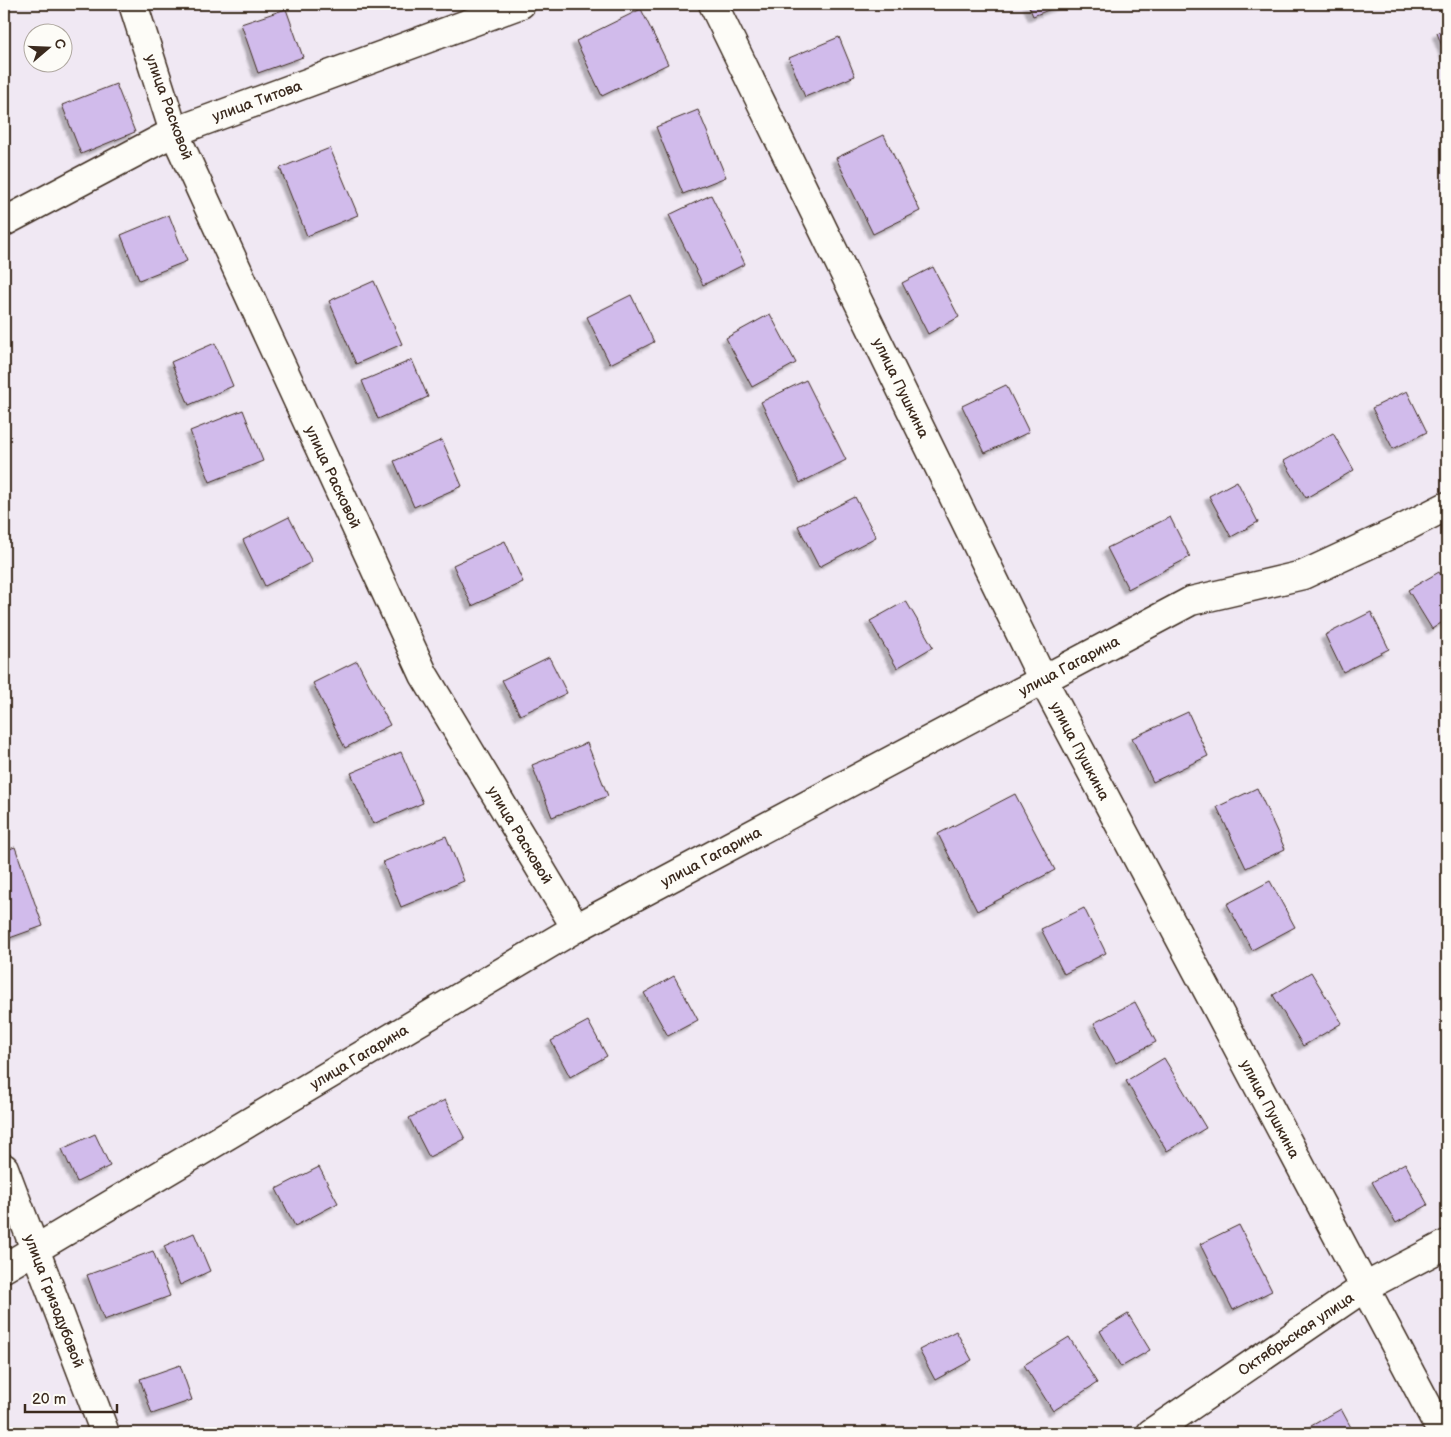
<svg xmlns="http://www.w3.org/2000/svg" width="1451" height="1437" font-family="'Balsamiq Sans',sans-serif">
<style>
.building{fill:#d1bbeb;stroke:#3b2a1e;filter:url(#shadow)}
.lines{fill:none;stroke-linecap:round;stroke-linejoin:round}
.street-casing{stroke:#3b2a1e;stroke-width:31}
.street{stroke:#fdfcf7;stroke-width:28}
.labels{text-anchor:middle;stroke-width:4;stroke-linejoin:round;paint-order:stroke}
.street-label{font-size:15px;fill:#3b2a1e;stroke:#fdfcf7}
</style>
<defs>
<filter id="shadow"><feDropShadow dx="-4.5" dy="4.5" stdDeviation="1" flood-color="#0004"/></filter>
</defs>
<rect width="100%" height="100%" fill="#f0e8f3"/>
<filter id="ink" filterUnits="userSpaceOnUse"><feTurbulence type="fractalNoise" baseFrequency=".02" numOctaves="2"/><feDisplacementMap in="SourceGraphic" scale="10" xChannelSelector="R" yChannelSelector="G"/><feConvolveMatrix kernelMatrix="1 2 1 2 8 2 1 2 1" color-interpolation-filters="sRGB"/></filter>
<g filter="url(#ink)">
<!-- building -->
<g class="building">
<path d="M1028,4H1064L1033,16Z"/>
<path d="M286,9L303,57L258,73L241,24Z"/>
<path d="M641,9L668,64L602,96L576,41Z"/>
<path d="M1447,29V59L1437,33Z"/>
<path d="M839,37L855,76L805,97L789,58Z"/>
<path d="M116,84L135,132L81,154L62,105Z"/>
<path d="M698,110L726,177L683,194L656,127Z"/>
<path d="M884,135L920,211L873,234L836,158Z"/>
<path d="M330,148L358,215L307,236L280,168Z"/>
<path d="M711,195L745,264L703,285L669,215Z"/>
<path d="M169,215L187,261L139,280L121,235Z"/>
<path d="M933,267L959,317L928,334L902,283Z"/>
<path d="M374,281L402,344L356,364L329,301Z"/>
<path d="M631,295L654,342L610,364L587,317Z"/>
<path d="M770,314L796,363L752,387L726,338Z"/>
<path d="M215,343L233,386L189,405L171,362Z"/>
<path d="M412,360L428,397L378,419L362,381Z"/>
<path d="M806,380L846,460L800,483L761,402Z"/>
<path d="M1006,385L1029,432L985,453L962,406Z"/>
<path d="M1407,391L1427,432L1393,449L1372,408Z"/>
<path d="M243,410L263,461L210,482L190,431Z"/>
<path d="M1333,433L1354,470L1306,498L1284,461Z"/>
<path d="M442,440L462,486L414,507L394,461Z"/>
<path d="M1237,481L1258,522L1231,537L1209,496Z"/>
<path d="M855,497L876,537L819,567L798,526Z"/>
<path d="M289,517L312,562L265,586L243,540Z"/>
<path d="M1170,517L1190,557L1128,589L1107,548Z"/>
<path d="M505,541L523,582L472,606L453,565Z"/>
<path d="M1439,572L1447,586V619L1432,629L1408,590Z"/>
<path d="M906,601L933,647L897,668L870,621Z"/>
<path d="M1371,612L1389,649L1343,672L1325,635Z"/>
<path d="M549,657L567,693L520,715L502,680Z"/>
<path d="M357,661L390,725L345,748L313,683Z"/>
<path d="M1188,712L1208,756L1153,782L1132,738Z"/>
<path d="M587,743L608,796L552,817L532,765Z"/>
<path d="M401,752L423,803L373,824L351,773Z"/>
<path d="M1257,788L1285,849L1246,868L1217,807Z"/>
<path d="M1015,794L1055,870L977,911L938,834Z"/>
<path d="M446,836L464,881L401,907L383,862Z"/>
<path d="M15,847L43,926L4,940V851Z"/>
<path d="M1270,881L1295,927L1252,950L1227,904Z"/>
<path d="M1084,908L1106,953L1064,974L1041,929Z"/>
<path d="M1311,972L1342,1023L1303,1046L1273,995Z"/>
<path d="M674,976L698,1020L668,1036L644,993Z"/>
<path d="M1135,1002L1156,1042L1116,1063L1094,1023Z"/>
<path d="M588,1021L607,1056L570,1077L551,1041Z"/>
<path d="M1164,1058L1206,1128L1167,1151L1126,1081Z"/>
<path d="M445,1100L465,1139L429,1157L409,1118Z"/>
<path d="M95,1134L110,1166L77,1182L62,1149Z"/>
<path d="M1405,1163L1428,1205L1396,1223L1372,1182Z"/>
<path d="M319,1167L338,1203L295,1226L276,1189Z"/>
<path d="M1239,1225L1272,1291L1233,1310L1200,1244Z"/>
<path d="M194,1233L210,1271L180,1285L164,1246Z"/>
<path d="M153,1251L170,1296L104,1320L87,1275Z"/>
<path d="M1128,1314L1150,1350L1121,1367L1100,1331Z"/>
<path d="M956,1331L972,1360L935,1380L919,1350Z"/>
<path d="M1069,1337L1097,1383L1053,1411L1024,1365Z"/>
<path d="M180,1365L192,1400L152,1414L140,1379Z"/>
<path d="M1341,1409L1354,1433H1306L1304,1430Z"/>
</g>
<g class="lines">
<!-- street casing -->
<g class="street-casing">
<g id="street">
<path d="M133,4L174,132L424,675L576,928"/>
<path d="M713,4L1043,680L1442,1433"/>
<path d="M4,222L174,132L521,4"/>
<path d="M4,1168L105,1433"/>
<path d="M4,1268L576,928L1191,601L1303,575L1398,531L1447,506"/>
<path d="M1151,1433L1365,1287L1447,1244"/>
</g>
</g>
<!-- street -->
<use href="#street" class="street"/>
</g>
</g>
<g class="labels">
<!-- street labels -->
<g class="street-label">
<text transform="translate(257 101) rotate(-20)" y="5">улица Титова</text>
<text transform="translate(169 107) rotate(70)" y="5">улица Расковой</text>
<text transform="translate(901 388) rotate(64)" y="5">улица Пушкина</text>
<text transform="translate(333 477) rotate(65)" y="5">улица Расковой</text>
<text transform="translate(1069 666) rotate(-28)" y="5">улица Гагарина</text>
<text transform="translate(1080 751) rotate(62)" y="5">улица Пушкина</text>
<text transform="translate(520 835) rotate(59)" y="5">улица Расковой</text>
<text transform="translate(711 857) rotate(-28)" y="5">улица Гагарина</text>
<text transform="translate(359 1057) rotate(-31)" y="5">улица Гагарина</text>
<text transform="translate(1270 1109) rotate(62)" y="5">улица Пушкина</text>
<text transform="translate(54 1301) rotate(69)" y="5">улица Гризодубовой</text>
<text transform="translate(1296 1334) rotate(-34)" y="5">Октябрьская улица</text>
</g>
</g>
<!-- margin -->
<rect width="1451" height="1437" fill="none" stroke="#fdfcf7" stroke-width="20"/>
<rect x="10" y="10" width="1431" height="1417" fill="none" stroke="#3b2a1e" stroke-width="2" filter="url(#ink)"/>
<!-- north arrow -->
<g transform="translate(48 48) rotate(71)"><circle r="24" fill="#fdfcf7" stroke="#afa8a0"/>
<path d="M0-4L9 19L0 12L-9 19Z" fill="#3b2a1e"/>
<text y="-8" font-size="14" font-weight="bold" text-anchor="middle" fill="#3b2a1e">С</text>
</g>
<!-- scale -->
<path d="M25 1404v8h92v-8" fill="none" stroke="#3b2a1e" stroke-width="2.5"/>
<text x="32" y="1404" font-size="15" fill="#3b2a1e" stroke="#fdfcf7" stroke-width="4" paint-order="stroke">20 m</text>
</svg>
